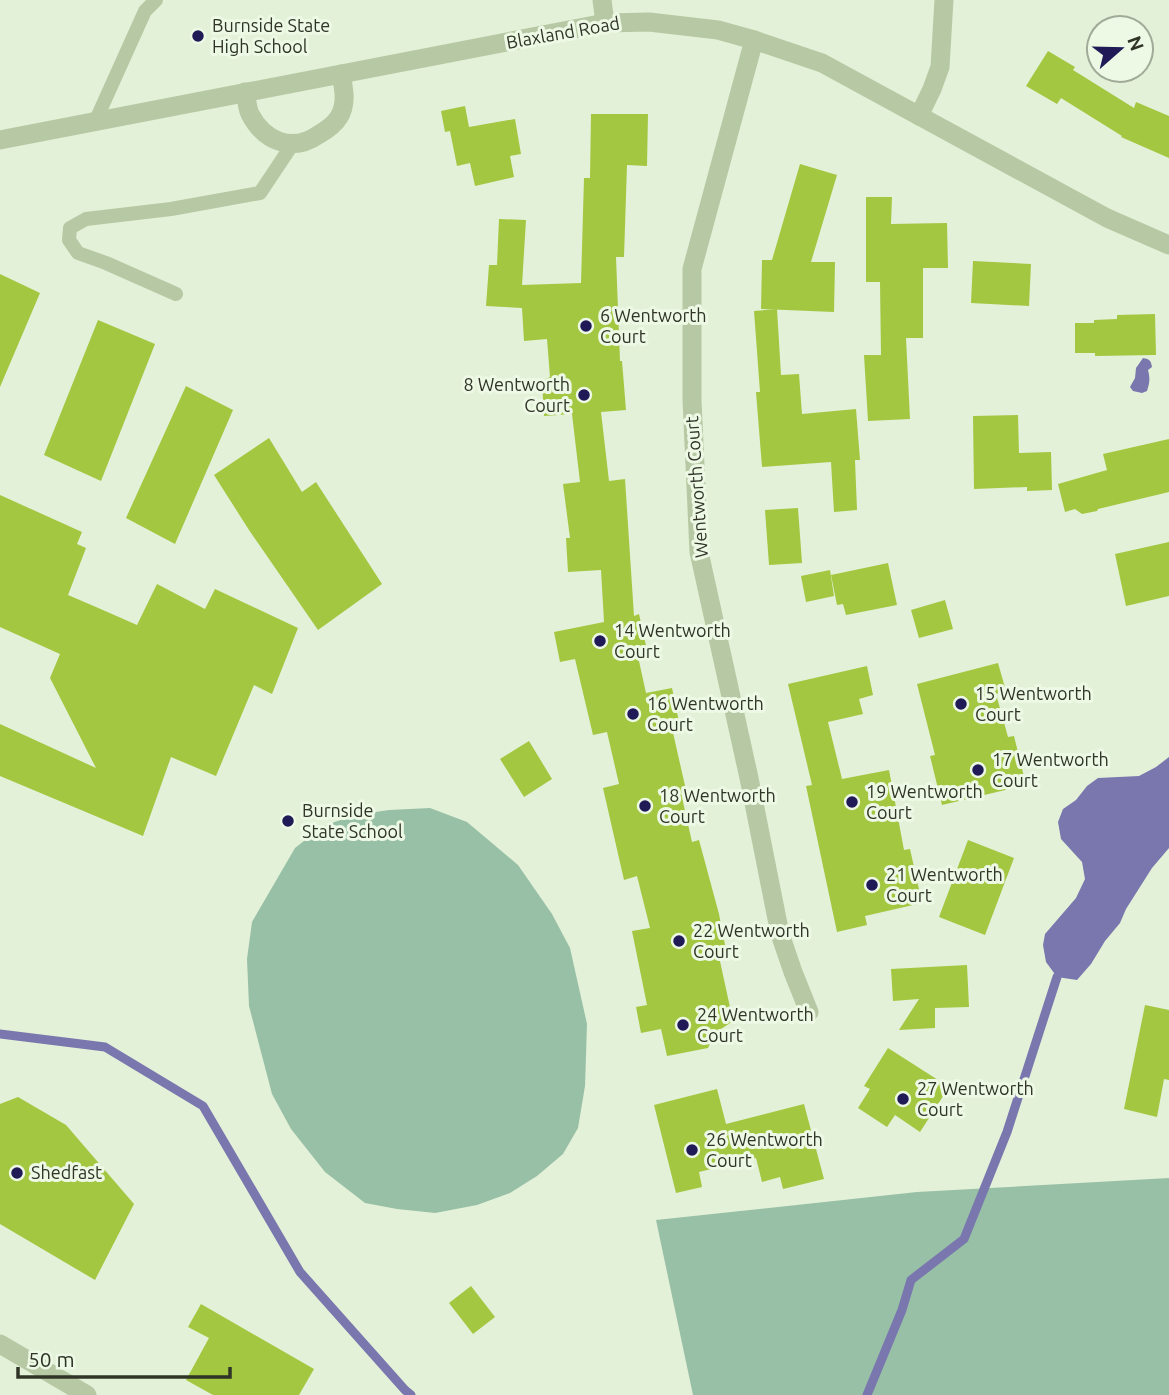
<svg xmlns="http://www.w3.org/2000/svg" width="1169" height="1395" font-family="Ubuntu,sans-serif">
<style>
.green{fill:#98c0a6}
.water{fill:#7a77ae}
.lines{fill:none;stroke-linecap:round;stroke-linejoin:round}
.stream{stroke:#7a77ae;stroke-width:9}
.building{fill:#a3c740}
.service{stroke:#b7c9a4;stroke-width:14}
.minor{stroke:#b7c9a4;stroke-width:19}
.tertiary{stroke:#b7c9a4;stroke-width:19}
.poi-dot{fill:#201b56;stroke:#edf9e4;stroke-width:2.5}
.labels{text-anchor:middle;stroke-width:6;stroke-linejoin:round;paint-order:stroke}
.poi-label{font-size:18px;fill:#2f3426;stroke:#edf9e4;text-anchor:start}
.street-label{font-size:18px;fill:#2f3426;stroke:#edf9e4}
</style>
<rect width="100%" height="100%" fill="#e3f1d8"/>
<!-- green -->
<g class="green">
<path d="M430,808L467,822L518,865L552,914L570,948L587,1024L585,1086L578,1128L563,1154L537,1176L510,1193L477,1205L435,1213L397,1209L365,1203L325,1172L291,1129L272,1094L249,1006L247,959L252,922L295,848L323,826L355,815L389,810Z"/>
<path d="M1169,1178V1395H693L656,1220L917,1192Z"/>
</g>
<!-- water -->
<g class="water">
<path d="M1143,358C1149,359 1151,360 1152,367L1148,370C1150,378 1150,382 1147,391L1142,393L1133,391L1130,387L1135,378L1136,368Z"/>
<path d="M1169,757V848L1152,868L1126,909L1120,923L1105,941L1091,964L1077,980L1057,977L1046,962L1043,945L1045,934L1076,898L1085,879L1082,862L1061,839L1058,822L1063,809L1076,800L1087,786L1098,778L1139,776L1156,767Z"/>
</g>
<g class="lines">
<!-- stream -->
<g class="stream">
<path d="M0,1034L105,1047L203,1106L300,1272L405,1390L411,1395"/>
<path d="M867,1395L902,1310L911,1280L964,1239L1007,1132L1057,977"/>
</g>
</g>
<!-- building -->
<g class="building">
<path d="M1048,51L1075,67L1073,70L1134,108L1136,102L1169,116V158L1121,137L1122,136L1061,98L1057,104L1026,86Z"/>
<path d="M465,106L469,127L515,119L521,154L510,156L514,177L475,186L470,163L457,166L450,131L445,132L441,111Z"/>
<path d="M591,114H648L647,166L627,165L624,257H616L620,361H622L626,410L601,412L609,481L625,479L634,616L639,614L647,650L637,652L646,693L672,688L679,722L671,724L686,790L681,793L692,842L699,840L719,914L726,950L718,952L733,1021L721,1029L712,1039L708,1048L667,1056L661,1029L641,1033L636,1007L647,1005L632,931L650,928L637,876L624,880L603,788L619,784L607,732L593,735L575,659L560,662L554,632L604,622L601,570L568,572L566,538H570L563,484L580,482L572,414L544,416L542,381L550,377L547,339L524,341L522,308L486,306L489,265H497L499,219L526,220L522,285L581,283L584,178H590Z"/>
<path d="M800,164L837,175L811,262H835L834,312L761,309L762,260H772Z"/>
<path d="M866,197H892L891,224L947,223L948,268H923V338H906L910,419L868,421L864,355H881L880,282H866Z"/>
<path d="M973,261L1031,264L1029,306L971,303Z"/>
<path d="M0,274L40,293L0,387Z"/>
<path d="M777,309L781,375L799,374L802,414L856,409L860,460H855L857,510L834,512L831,462L762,467L756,392H760L754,311Z"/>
<path d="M1155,314L1156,355L1095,356V353H1075V323H1094V320L1117,319V315Z"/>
<path d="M98,320L155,344L101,481L44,455Z"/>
<path d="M186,386L233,410L175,544L126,518Z"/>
<path d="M1018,415L1019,453L1051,452L1052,490L1027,491V487L974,489L973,416Z"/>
<path d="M269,438L302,492L316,482L382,584L318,630L249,530L214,475Z"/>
<path d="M1169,439V492L1098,509L1097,511L1082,514L1075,509L1065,512L1058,484L1107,470L1103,454Z"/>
<path d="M0,495L82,532L77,544L86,548L68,595L96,607L137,625L157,584L205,609L215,589L298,628L272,694L254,685L216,776L171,757L143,836L0,776V724L96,768L50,678L60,654L0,627Z"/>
<path d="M798,508L802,563L769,565L765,510Z"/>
<path d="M1169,542V596L1126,606L1115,554Z"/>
<path d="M888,563L897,605L846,615L843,604L837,605L831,575Z"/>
<path d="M830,570L834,596L806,602L801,576Z"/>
<path d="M945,600L953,629L919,638L911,610Z"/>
<path d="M998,663L1006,691L996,694L1008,737L1014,736L1026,785L942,805L930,756L935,755L917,684Z"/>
<path d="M867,666L873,695L859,699L863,714L828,722L842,779L889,770L904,850L910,849L922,903L865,916L867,925L837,932L806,786L812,785L788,684Z"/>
<path d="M529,741L552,779L524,797L500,759Z"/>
<path d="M968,840L1014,858L985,935L939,917Z"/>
<path d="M967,965L969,1007L935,1008V1028L899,1030L919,999L893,1001L891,969Z"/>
<path d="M1145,1005L1169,1010V1080L1164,1079L1157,1117L1124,1109Z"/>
<path d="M888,1048L949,1087L920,1132L895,1115L887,1127L858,1108L870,1089L864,1086Z"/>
<path d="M717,1089L726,1124L804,1104L824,1179L783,1189L780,1177L762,1182L756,1158L699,1172L702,1187L676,1193L654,1105Z"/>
<path d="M18,1097L66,1125L134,1204L95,1280L0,1224V1104Z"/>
<path d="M471,1286L495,1317L473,1334L449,1303Z"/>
<path d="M201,1304L314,1369L299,1395H213L186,1380L209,1338L188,1327Z"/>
</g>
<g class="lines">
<!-- service -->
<g class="service">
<path d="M95,122L145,11L156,0"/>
<path d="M176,294L106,263L78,253L69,240L70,228L86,219L171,209L260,193L292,145"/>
</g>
<!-- minor -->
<g class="minor">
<path d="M602,0L605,23"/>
<path d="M754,40L692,269V400L699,552L749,778L780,934L793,972L809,1012"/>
<path d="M245,92C247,99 247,108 250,114C264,141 292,153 318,135C325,131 335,124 339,117C347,104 344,89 341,74"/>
<path d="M919,116L932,89L940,67L944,0"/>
<path d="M0,1344L87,1395"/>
</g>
<!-- tertiary -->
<path class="tertiary" d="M0,140L605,23L649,22L718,30L754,40L822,63L1107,218L1169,245"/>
</g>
<!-- markers -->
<g class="poi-dot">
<circle cx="198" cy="36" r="7"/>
<circle cx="586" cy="326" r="7"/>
<circle cx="584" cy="395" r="7"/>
<circle cx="600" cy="641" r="7"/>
<circle cx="961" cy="704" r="7"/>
<circle cx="633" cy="714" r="7"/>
<circle cx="978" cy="770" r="7"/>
<circle cx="852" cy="802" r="7"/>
<circle cx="645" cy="806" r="7"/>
<circle cx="288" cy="821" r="7"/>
<circle cx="872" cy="885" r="7"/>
<circle cx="679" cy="941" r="7"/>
<circle cx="683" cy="1025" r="7"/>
<circle cx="903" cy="1099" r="7"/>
<circle cx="692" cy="1150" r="7"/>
<circle cx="17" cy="1173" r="7"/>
</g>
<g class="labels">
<!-- poi labels -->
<g class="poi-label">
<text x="212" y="32">Burnside State<tspan x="212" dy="21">High School</tspan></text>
<text x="600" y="322">6 Wentworth<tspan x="600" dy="21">Court</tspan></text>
<text x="570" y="391" text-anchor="end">8 Wentworth<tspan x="570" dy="21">Court</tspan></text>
<text x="614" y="637">14 Wentworth<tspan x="614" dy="21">Court</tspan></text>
<text x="975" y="700">15 Wentworth<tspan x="975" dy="21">Court</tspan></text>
<text x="647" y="710">16 Wentworth<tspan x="647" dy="21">Court</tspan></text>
<text x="992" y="766">17 Wentworth<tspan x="992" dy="21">Court</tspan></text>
<text x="866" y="798">19 Wentworth<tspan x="866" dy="21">Court</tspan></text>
<text x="659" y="802">18 Wentworth<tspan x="659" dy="21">Court</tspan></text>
<text x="302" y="817">Burnside<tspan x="302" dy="21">State School</tspan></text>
<text x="886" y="881">21 Wentworth<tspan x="886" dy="21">Court</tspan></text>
<text x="693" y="937">22 Wentworth<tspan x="693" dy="21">Court</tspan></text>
<text x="697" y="1021">24 Wentworth<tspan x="697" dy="21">Court</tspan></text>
<text x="917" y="1095">27 Wentworth<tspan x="917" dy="21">Court</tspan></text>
<text x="706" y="1146">26 Wentworth<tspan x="706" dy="21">Court</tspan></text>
<text x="31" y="1179">Shedfast</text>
</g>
<!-- street labels -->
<g class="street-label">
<text transform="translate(563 33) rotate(-10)" y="6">Blaxland Road</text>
<text transform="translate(697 487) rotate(-94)" y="6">Wentworth Court</text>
</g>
</g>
<!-- north arrow -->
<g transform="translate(1120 49) rotate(70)"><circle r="33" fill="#edf9e4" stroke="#a1aa98" stroke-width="2"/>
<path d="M0-5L12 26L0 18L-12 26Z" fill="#201b56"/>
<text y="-10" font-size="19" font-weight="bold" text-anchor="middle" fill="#2f3426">N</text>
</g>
<!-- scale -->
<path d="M18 1367v10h212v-10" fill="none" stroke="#2f3426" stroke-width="3.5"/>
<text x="28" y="1367" font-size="21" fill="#2f3426" stroke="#edf9e4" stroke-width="5" paint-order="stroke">50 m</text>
</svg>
